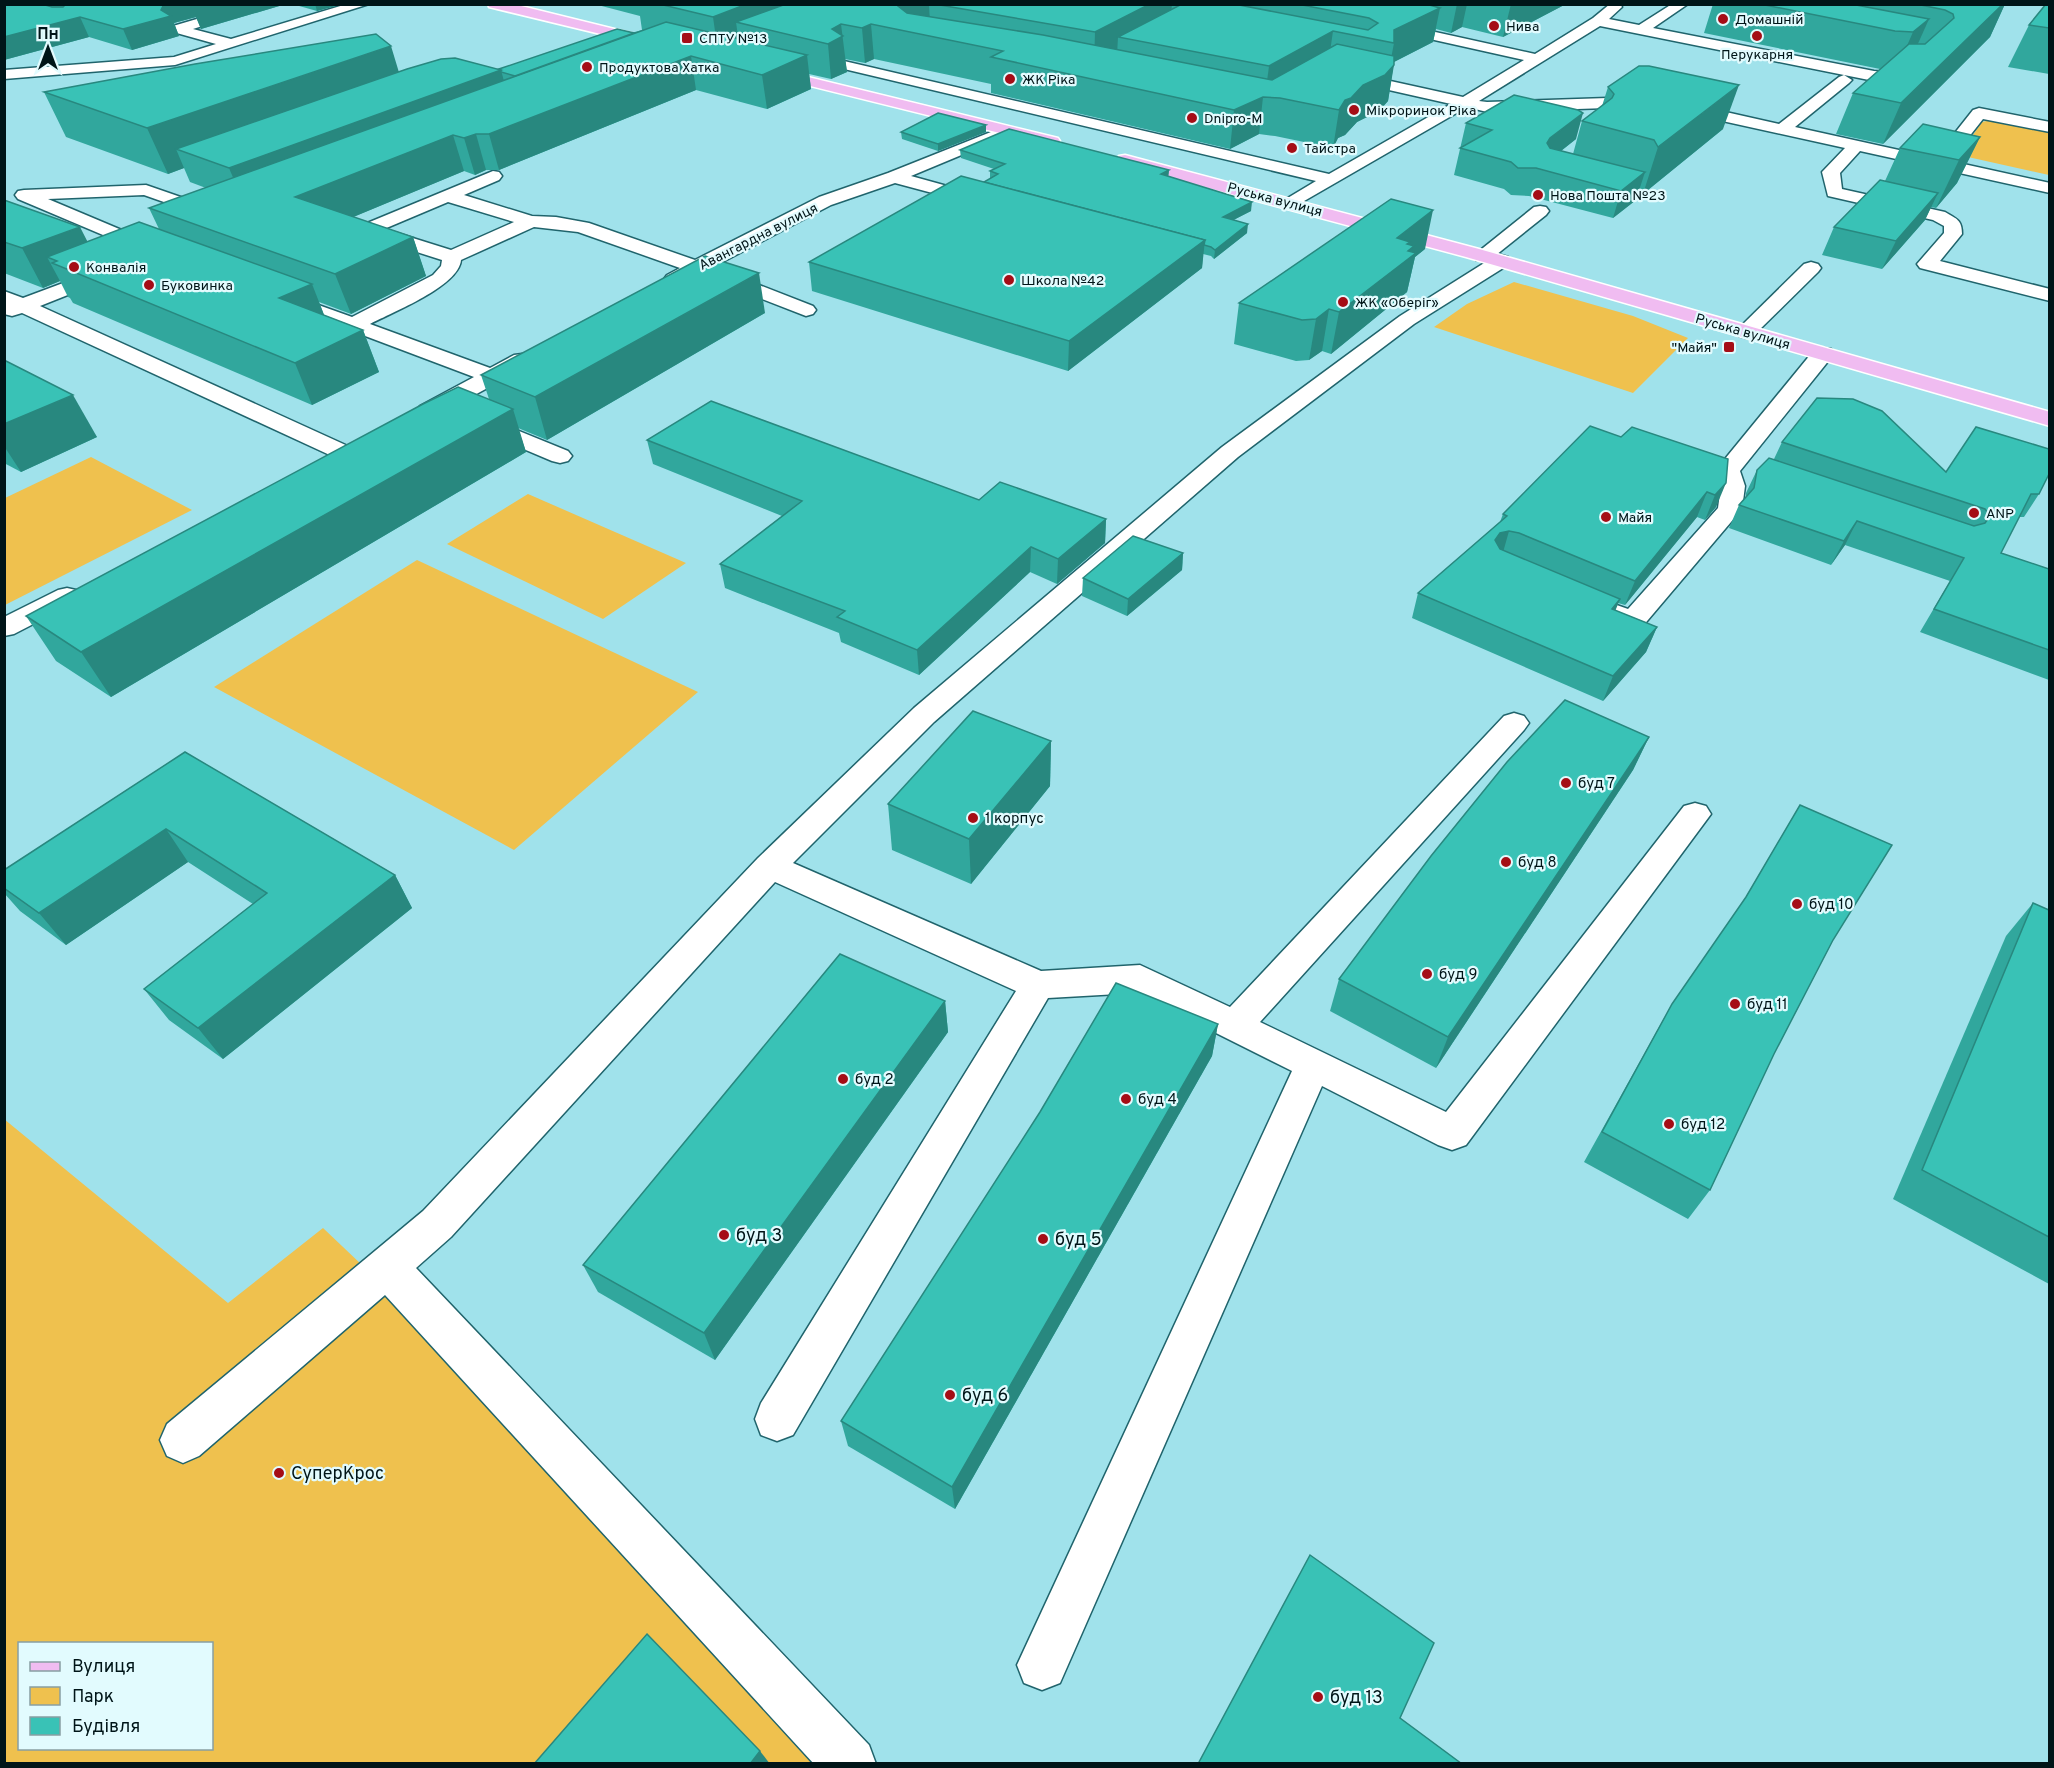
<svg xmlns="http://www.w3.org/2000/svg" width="2054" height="1768" font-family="Overpass,sans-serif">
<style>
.green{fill:#efc14e;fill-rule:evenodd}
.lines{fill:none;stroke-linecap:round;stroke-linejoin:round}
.minor-casing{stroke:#20646c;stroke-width:3}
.major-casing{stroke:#fff;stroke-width:3}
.minor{fill:#fff;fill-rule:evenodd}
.major{fill:#f0bcf1;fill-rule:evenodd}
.wall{fill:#31a79d}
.shaded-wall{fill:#28887f}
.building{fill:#39c2b6;stroke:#28887f;stroke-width:1.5}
.poi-dot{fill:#a50d16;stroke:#e2fbfe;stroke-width:2}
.labels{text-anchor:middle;stroke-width:4.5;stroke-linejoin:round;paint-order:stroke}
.far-poi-label{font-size:14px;fill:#001518;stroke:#e2fbfe;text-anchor:start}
.far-street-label{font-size:14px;fill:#001518;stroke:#e2fbfe}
.poi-label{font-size:15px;fill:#001518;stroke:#e2fbfe;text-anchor:start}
.near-poi-label{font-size:18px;fill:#001518;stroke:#e2fbfe;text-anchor:start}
</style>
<rect width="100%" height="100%" fill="#a0e2eb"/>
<!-- green -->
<g class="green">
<path d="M1991,120L2049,130V175L1959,155L1982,122Z"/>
<path d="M1514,282L1633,316L1688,338L1633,393L1434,327L1467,304Z"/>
<path d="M91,457L192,510L5,605V498Z"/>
<path d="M528,494L686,563L603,619L447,544Z"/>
<path d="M417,560L698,692L514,850L214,687Z"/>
<path d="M4,1119L228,1303L323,1228L382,1284L816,1763H5ZM20,1644H212V1748H20Z"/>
</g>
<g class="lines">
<!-- minor casing -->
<g class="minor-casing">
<g id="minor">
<path d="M248,4H271L193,29L231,39L347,4H369L175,65L4,79V70L174,57L216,44L173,32L171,29L173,26Z"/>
<path d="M1610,4H1620L1622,7L1609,19L1639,25L1672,4H1688L1653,28L1874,71L1898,73L1913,64L1920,68L1906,81H1874L1600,26L1479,101L1487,102L1638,97L1677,101L1779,124L1839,77L1844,75L1852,80L1849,83L1795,127L1935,158L1973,110L1979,108L2050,122V132L1983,119L1950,161L2050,183V193L1860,151L1840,173L1842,189L1945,212C1957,219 1962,220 1962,234L1940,261L2050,289V301L1920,268L1917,264L1944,233V226L1933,220L1828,196L1822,172L1845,148L1677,111L1638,107L1487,112L1467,107L1292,208L1286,207L1283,203L1286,199L1316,181L844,69L837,65L844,61L1329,174L1451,104L1340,79L1337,76L1340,73L1345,71L1463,97L1524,60L1385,29L1383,26L1385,23L1390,22L1535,54L1593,18Z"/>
<path d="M1001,128L1009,133L1007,136L911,176L987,197L990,201L987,205L981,206L895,183L831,205L713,267L813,306L816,310L813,314L806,316L698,274L681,283H667L664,279L667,275L680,268L578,232L534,227L461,260C459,286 393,312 370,324L490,368L514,355L522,354L530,355L533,360L530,365L436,416L428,418L420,416L417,411L420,406L474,377L275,302L272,298L275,294L282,292L352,317L433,275L441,266L442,260L360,234L358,230L360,226L493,171L499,172L502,176L499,180L464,195L532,216L556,217L589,223L695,260L819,197L888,173ZM448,202L514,222L451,250L384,229Z"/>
<path d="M146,185L221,211L224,215L221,219L215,220L144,195L48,199L162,247L164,251L162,255L155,257L18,199L15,195L18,191L24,190Z"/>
<path d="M1540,206L1546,207L1549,211L1546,215L1491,259L1501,255L1508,257L1511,261L1508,265L1414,324L1238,457L934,722L793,863L1041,971L1140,965L1230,1007L1504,716L1514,713L1524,716L1529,723L1524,730L1260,1022L1446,1112L1684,806L1695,803L1706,806L1711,814L1466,1145L1452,1150L1438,1145L1322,1086L1060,1683L1042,1690L1024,1683L1017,1665L1292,1071L1136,993L1048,998L793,1435L777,1441L761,1435L755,1419L761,1403L1016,991L775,882L451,1237L416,1268L869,1745L876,1764H814L385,1295L199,1456L183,1463L167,1456L160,1440L167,1424L423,1211L758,858L914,708L1222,447L1400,316L1489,260H1476L1473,256L1534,207Z"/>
<path d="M1811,262L1818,264L1821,268L1818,272L1753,336L1746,338L1739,336L1736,332L1739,328L1804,264Z"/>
<path d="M106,267L113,269L116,273L113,277L40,306L350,447L354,452L350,457L342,459L334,457L22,313L12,316L4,314V291L23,298Z"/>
<path d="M1823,348L1831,349L1834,354L1740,471L1745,486L1742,509L1642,627C1638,628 1635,629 1632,629C1621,629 1586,613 1581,605L1585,599L1594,597L1628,609L1718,508L1721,486L1716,470L1720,465L1815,349Z"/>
<path d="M482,416L568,451L572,456L568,461L560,463L552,461L474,428L471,423L474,418Z"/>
<path d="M67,588L76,590L80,596L76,602L14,634L4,636V617L58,590Z"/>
</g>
</g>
<!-- major casing -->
<g class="major-casing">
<g id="major">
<path d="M488,4H513L655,39L657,42L650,46L489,7Z"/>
<path d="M767,67L1058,138L1060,141L1052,146L762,74L760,71Z"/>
<path d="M1125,155L1479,249L2050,412V426L1466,257L1119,164L1117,160L1119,156Z"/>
</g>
</g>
<!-- minor -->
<use href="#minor" class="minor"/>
<!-- major -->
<use href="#major" class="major"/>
</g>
<!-- wall -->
<g class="wall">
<path d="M4,4L49,6L48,4H286L201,29L196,17L174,23L179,36L132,50L89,37L4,60Z"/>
<path d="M292,4H343L317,11Z"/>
<path d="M594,4H1566L1503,37L1462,27L1451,33L1436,29L1433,42L1394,62L1388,101L1379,111L1357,122L1345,135L1338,138L1333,148L1275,136L1259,134L1230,149L991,93V84L874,59L865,63L845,59L847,72L831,79L809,74L811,89L767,109L696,90L499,170H486L475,175L464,171L353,217L413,237L426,276L351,314L319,302L324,315L363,330L379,372L312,405L73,303L70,298L68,297L60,281L43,288L4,273V200L88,242L159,229L149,208L206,188L190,182L184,168L168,174L66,137L44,92L399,71L499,69L642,30L640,16Z"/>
<path d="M1713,4H2005L1990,37L1883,144L1836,134L1853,93L1880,69L1704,33Z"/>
<path d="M2049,4V74L2008,67L2029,25Z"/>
<path d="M1608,87L1723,129L1643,194L1639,188L1636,200L1613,218L1529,196L1511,195L1504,189L1454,175L1466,123L1576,139L1561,151L1573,154L1582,121L1602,106Z"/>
<path d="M901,132H986L938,151L902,139Z"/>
<path d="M1980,137L1957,183L1936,208L1931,207L1925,220L1882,269L1822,255L1834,227L1885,181L1900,148Z"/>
<path d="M960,150L1169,170L1168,176L1251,211L1233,220L1247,233L1214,259L1211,256L1203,254L1202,268L1068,371L812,291L809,262L990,179V171L994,169L961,158Z"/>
<path d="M1425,249L1415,257L1407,292L1331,354L1322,351L1309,360L1296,361L1234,344L1239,303Z"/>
<path d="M765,313L547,440L518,428L526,452L111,697L56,661L26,616L489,399L481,375Z"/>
<path d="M4,360L97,437L21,472L4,463Z"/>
<path d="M1621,437L1728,459L1716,507L1705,520L1697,517L1625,605L1618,603L1615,610L1657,627L1646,652L1603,701L1412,618L1418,593L1500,522L1503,514Z"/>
<path d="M647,440L979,500L1106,519L1105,543L1057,584L1030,572L919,675L841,642L839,633L725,588L720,564L782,516L653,464Z"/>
<path d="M1782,442L1946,472L2039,494L2024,517H2019L2001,553L2049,569V680L1920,632L1950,581L1845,545L1831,565L1729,528L1739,505L1746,497V493L1757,470L1774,459Z"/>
<path d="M1183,553L1182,570L1127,616L1082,596L1083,578Z"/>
<path d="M1649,737L1633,770L1436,1068L1330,1011L1339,979Z"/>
<path d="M1051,741L1050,786L971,884L892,850L888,804Z"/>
<path d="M185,752L395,875L412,908L223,1059L169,1020L144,989L253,904L188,862L66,945L20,911L4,893V870Z"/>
<path d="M1800,805L1833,940L1774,1054L1710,1190L1688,1219L1584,1162L1654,1036L1672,1004L1741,905Z"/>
<path d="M2033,903L2049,910V1284L1893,1199L2006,936Z"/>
<path d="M945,1001L948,1032L715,1360L598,1292L583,1265Z"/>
<path d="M1218,1024L1212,1056L955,1509L848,1446L841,1421Z"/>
</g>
<!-- shaded-wall -->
<g class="shaded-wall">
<path d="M164,4H286L201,29L196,17L174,23L179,36L132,50L123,29L161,10Z"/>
<path d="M315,4H343L317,11Z"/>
<path d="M747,4H855L736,22L739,44L718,52L713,17Z"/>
<path d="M901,4H929L930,24L914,33L898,6Z"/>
<path d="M1150,4H1172L1170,27L1118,37L1117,55L1094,68L1095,32Z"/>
<path d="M1457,4H1467L1462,27L1451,33Z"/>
<path d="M1511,4H1566L1503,37Z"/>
<path d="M2003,4H2005L1990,37L1883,144L1901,103Z"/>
<path d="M1440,8L1433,42L1390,64L1394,43V30Z"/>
<path d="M80,17L89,37L4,60V37Z"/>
<path d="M1929,19L1912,57L1896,71L1913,32Z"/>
<path d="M841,24L847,72L831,79L828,44L832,29Z"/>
<path d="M871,24L874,59L865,63L862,28Z"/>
<path d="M1333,31L1328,66L1265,97L1269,66Z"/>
<path d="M391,46L404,89L176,149L184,168L168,174L147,128Z"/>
<path d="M807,55L811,89L767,109L762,75Z"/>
<path d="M691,56L696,90L499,170L489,134Z"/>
<path d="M1394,65L1388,101L1379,111L1357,122L1345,135L1338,138L1333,148L1339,110L1345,100L1363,85Z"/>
<path d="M501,70L509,100L243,201L229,168Z"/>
<path d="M1739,85L1723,129L1643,194L1658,147Z"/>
<path d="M1263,97L1259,134L1230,149L1234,110Z"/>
<path d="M1583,113L1576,139L1543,165L1540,170L1547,143L1550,138Z"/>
<path d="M986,125V132L938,151V144Z"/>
<path d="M476,134L486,170L475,175L464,138Z"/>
<path d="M453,135L464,171L310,235L295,197Z"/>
<path d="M1980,137L1957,183L1936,208L1959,160Z"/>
<path d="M1169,170L1168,179L1161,174Z"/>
<path d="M1645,172L1636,200L1613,218L1621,191Z"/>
<path d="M1938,193L1925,220L1882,269L1896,241Z"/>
<path d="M1252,202L1251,211L1222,226L1223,217Z"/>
<path d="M1433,210L1425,249L1415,257L1407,292L1331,354L1339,312L1397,238Z"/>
<path d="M1248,224L1247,233L1214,259L1215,250Z"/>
<path d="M80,227L100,266L57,261L47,257L60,281L43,288L22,248Z"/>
<path d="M413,237L426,276L351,314L335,274Z"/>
<path d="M1205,240L1202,268L1068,371L1069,341Z"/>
<path d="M759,273L765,313L547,440L535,397Z"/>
<path d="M312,284L328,325L279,298Z"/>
<path d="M1329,309L1322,351L1309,360L1316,319Z"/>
<path d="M363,330L379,372L312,405L295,363Z"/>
<path d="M73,395L97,437L21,472L4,446V424Z"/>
<path d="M513,409L526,452L111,697L81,652Z"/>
<path d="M1726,483L1716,507L1705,520L1715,495Z"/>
<path d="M1707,492L1697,517L1625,605L1635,581Z"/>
<path d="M1106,519L1105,543L1057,584L1058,559Z"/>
<path d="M1857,521L1845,545L1831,565L1844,541Z"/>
<path d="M1509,531L1502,556L1495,540L1500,533Z"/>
<path d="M1031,547L1030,572L919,675L917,650Z"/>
<path d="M1183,553L1182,570L1127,616L1128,599Z"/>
<path d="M1620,599L1610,624L1612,609Z"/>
<path d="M1657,627L1646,652L1603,701L1613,676Z"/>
<path d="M1649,737L1633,770L1436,1068L1448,1037Z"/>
<path d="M1051,741L1050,786L971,884L969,839Z"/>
<path d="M166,829L188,862L66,945L39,913Z"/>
<path d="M395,875L412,908L223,1059L198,1028Z"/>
<path d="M945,1001L948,1032L715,1360L704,1333Z"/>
<path d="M1218,1024L1212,1056L955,1509L952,1487Z"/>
<path d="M760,1751L770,1764H750Z"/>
</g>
<!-- building -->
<g class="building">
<path d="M4,4H42L52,7H63L66,4H164L161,10L171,16L123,29L80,17L4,37Z"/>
<path d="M659,4H747L713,17Z"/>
<path d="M786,4H901L898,6L907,13L1043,35L1272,80L1337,44L1394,56V65L1385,75L1363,85L1351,98L1345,100L1339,110L1280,98L1263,97L1234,110L991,57L1003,51L871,24L862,28L841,24L832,29L843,36L828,44L736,22Z"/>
<path d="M934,4H1150L1095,32Z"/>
<path d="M1182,4H1234L1368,30L1378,23L1369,18L1297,4H1426L1440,8L1394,30V43L1333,31L1269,66L1118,37Z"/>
<path d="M1760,4H1851L1929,19L1913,32L1895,31Z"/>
<path d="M1916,4H2003L1901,103L1853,93L1909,44H1925L1954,18L1953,14L1945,10Z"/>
<path d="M2046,4H2049V28L2029,25Z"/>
<path d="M666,22L807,55L762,75L691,56L489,134H476L464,138L453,135L295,197L413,237L335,274L149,208Z"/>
<path d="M617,29L634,33L515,76L501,72V70L499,69Z"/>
<path d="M376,34L391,46L147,128L44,92L195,64Z"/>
<path d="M455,58L501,70L229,168L176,149L407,69L441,59Z"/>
<path d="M1639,66H1649L1739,85L1658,147L1654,140L1582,121L1612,98L1614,94L1608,87Z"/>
<path d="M1514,95L1578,110L1583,113L1550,138L1547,143L1550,148L1645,172L1621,191L1536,168H1518L1511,162L1460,148L1492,130L1466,123Z"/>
<path d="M938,113L986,125L938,144L901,132Z"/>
<path d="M1923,124L1980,137L1959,160L1900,148Z"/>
<path d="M1009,129L1169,170L1161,174L1252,202L1223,217L1248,224L1215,250L1211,247L1204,245L1205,240L984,182L998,174L990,171L1005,164L960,150Z"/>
<path d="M961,176L1205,240L1069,341L809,262Z"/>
<path d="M1880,180L1938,193L1896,241L1834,227Z"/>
<path d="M1391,199L1433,210L1397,238L1410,242L1407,244L1414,246L1408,251L1416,253L1339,312L1329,309L1316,319L1302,320L1239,303Z"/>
<path d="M4,200L80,227L22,248L4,242Z"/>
<path d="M139,222L312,284L279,298L363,330L295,363L52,263L57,261L47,257Z"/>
<path d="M705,256L759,273L535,397L481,375Z"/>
<path d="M4,360L73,395L4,424Z"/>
<path d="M458,387L513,409L81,652L26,616L423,404Z"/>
<path d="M1817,398L1853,399L1882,411L1946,472L1976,427L2049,449V474L2039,494H2031L2001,553L2049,569V650L1934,609L1964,558L1857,521L1844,541L1739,505L1754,488L1757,470L1769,458L1974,526L1985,523L1990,516L1985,509L1782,442Z"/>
<path d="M711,401L979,500L1000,482L1106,519L1058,559L1031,547L917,650L837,617L845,611L720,564L802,501L647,440Z"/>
<path d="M1590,426L1621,437L1632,427L1728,459L1726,483L1715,495L1707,492L1635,581L1519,533L1509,531L1500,533L1495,540L1500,549L1620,599L1612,609L1657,627L1613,676L1418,593L1507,516L1503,514Z"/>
<path d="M1133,536L1183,553L1128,599L1083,578Z"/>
<path d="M1565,700L1649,737L1448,1037L1339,979L1431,856L1507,762Z"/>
<path d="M973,711L1051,741L969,839L888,804Z"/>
<path d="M185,752L395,875L198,1028L144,989L267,893L166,829L39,913L4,888V870Z"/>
<path d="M1800,805L1892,845L1833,940L1774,1054L1710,1190L1602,1132L1672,1004L1746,897Z"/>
<path d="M2033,903L2049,910V1237L1922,1170Z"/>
<path d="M840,954L945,1001L704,1333L583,1265Z"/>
<path d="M1116,983L1218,1024L952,1487L841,1421L1040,1112Z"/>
<path d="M1310,1555L1434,1643L1400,1718L1462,1764H1198Z"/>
<path d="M647,1634L760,1751L750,1764H534Z"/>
</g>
<!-- markers -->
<g class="poi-dot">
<circle cx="1723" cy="19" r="6"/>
<circle cx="1494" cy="26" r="6"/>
<circle cx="1757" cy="36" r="6"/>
<rect x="681" y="32" width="12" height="12" rx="3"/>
<circle cx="587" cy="67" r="6"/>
<circle cx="1010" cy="79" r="6"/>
<circle cx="1354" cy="110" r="6"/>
<circle cx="1192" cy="118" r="6"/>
<circle cx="1292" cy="148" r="6"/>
<circle cx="1538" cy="195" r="6"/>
<circle cx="74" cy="267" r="6"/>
<circle cx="1009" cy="280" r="6"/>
<circle cx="149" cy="285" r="6"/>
<circle cx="1343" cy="302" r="6"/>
<rect x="1723" y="341" width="12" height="12" rx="3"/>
<circle cx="1974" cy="513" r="6"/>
<circle cx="1606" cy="517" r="6"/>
<circle cx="1566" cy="783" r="6"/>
<circle cx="973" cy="818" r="6"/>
<circle cx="1506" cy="862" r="6"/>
<circle cx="1797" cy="904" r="6"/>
<circle cx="1427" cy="974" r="6"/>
<circle cx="1735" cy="1004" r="6"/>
<circle cx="843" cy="1079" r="6"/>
<circle cx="1126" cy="1099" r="6"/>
<circle cx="1669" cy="1124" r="6"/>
<circle cx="724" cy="1235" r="6"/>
<circle cx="1043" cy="1239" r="6"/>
<circle cx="950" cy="1395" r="6"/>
<circle cx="279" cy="1473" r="6"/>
<circle cx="1318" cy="1697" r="6"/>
</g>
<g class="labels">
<!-- far-poi labels -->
<g class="far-poi-label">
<text x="1735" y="24">Домашній</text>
<text x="1506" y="31">Нива</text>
<text x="699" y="43">СПТУ №13</text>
<text x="1757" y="59" text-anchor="middle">Перукарня</text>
<text x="599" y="72">Продуктова Хатка</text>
<text x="1022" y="84">ЖК Ріка</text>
<text x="1366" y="115">Мікроринок Ріка</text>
<text x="1204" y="123">Dnipro-M</text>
<text x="1304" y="153">Тайстра</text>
<text x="1550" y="200">Нова Пошта №23</text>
<text x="86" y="272">Конвалія</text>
<text x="1021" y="285">Школа №42</text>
<text x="161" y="290">Буковинка</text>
<text x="1355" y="307">ЖК «Оберіг»</text>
<text x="1717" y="352" text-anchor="end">"Майя"</text>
<text x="1986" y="518">ANP</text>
<text x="1618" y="522">Майя</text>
</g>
<!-- far-street labels -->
<g class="far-street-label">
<text transform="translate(1275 199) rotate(15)" y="5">Руська вулиця</text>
<text transform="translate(758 236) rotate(-27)" y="5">Авангардна вулиця</text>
<text transform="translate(1743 331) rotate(16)" y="5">Руська вулиця</text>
</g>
<!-- poi labels -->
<g class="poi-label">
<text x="1578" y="788">буд 7</text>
<text x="985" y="823">1 корпус</text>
<text x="1518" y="867">буд 8</text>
<text x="1809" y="909">буд 10</text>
<text x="1439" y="979">буд 9</text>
<text x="1747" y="1009">буд 11</text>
<text x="855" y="1084">буд 2</text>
<text x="1138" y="1104">буд 4</text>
<text x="1681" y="1129">буд 12</text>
</g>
<!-- near-poi labels -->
<g class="near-poi-label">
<text x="736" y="1241">буд 3</text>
<text x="1055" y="1245">буд 5</text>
<text x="962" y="1401">буд 6</text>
<text x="291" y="1479">СуперКрос</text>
<text x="1330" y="1703">буд 13</text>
</g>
</g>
<!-- border -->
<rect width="2054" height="1768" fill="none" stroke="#001518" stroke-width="12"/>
<!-- legend -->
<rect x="18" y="1642" width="195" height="108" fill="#e2fbfe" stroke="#889fa2" stroke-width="1.5"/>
<rect x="30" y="1662" width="30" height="9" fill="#f0bcf1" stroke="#889fa2" stroke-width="1.5"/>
<text x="72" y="1672" font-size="18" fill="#001518">Вулиця</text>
<rect x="30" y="1687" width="30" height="18" fill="#efc14e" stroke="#889fa2" stroke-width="1.5"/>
<text x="72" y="1702" font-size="18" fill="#001518">Парк</text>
<rect x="30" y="1717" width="30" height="18" fill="#39c2b6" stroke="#889fa2" stroke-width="1.5"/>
<text x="72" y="1732" font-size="18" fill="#001518">Будівля</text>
<!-- north arrow -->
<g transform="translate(48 48)" stroke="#e2fbfe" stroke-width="4.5" paint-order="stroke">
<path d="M0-4.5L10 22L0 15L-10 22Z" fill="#001518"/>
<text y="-9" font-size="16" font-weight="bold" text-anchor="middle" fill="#001518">Пн</text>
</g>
</svg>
